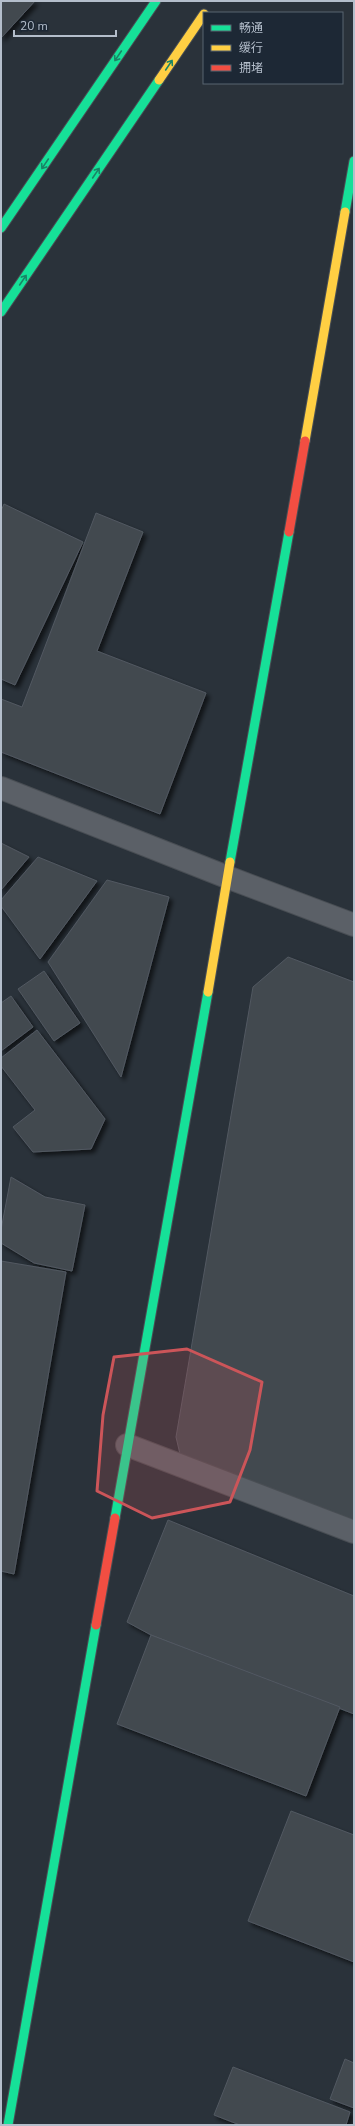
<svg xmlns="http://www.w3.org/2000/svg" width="355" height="2126" font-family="'Nunito Sans','Noto Sans SC',sans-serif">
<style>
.building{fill:#424850;stroke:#525961;filter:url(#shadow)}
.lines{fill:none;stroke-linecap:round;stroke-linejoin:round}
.street-casing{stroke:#494e54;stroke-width:24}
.fast-casing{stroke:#494e54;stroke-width:11}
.slow-casing{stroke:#494e54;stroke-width:11}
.jam-casing{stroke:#494e54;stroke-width:11}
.street{stroke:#5b6067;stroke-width:22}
.fast{stroke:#16e098;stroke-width:9}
.slow{stroke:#ffcf43;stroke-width:9}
.jam{stroke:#f24e42;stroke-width:9}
.oneway{stroke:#1a8466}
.marked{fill:#cc5559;fill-opacity:0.2;stroke:#cc5559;stroke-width:3;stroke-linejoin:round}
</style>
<defs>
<filter id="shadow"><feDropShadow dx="3.5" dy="3.5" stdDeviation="2" flood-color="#0009"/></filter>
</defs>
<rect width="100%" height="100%" fill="#2a323a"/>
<!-- building -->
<g class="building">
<path d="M1,1H35L1,38Z"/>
<path d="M4,504L83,542L15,685L1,679V511Z"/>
<path d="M96,513L143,532L97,651L206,693L160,814L1,752V699L22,707Z"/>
<path d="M1,843L29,857L1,890Z"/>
<path d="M38,857L97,881L40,959L1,906V900Z"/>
<path d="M107,880L169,897L121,1077L48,962Z"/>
<path d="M288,957L354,982V1531L183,1467L176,1437L253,987Z"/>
<path d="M44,971L80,1023L54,1041L18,989Z"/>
<path d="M11,996L33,1027L1,1051V1003Z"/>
<path d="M37,1030L105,1119L91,1149L33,1152L13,1127L35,1110L1,1066V1058Z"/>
<path d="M11,1177L45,1197L85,1205L72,1271L34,1263L1,1243V1230Z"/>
<path d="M1,1261L66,1272L14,1574L1,1571Z"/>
<path d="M168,1520L354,1596V1714L151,1635L127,1622Z"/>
<path d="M151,1635L340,1707L306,1796L117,1724Z"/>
<path d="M291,1811L354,1835V1962L248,1921Z"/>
<path d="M345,2059L354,2063V2108L330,2099Z"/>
<path d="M233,2067L350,2112L346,2125H240L214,2115Z"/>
</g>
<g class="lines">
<!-- street casing -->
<g class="street-casing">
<g id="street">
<path d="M1,788L227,877L354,925"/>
<path d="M127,1445L354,1532"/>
</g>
</g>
<!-- fast casing -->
<g class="fast-casing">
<g id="fast">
<path d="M345,212L354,161"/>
<path d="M1,228L156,1"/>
<path d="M1,312L159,80"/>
<path d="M230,862L289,532"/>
<path d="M115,1518L208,992"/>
<path d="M8,2125L96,1625"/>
</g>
</g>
<!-- slow casing -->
<g class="slow-casing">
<g id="slow">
<path d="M159,80L204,14"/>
<path d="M305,441L345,212"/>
<path d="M208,992L230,862"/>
</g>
</g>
<!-- jam casing -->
<g class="jam-casing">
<g id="jam">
<path d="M289,532L305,441"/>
<path d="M96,1625L115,1518"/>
</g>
</g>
<!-- street -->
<use href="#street" class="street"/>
<!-- fast -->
<use href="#fast" class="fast"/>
<!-- slow -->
<use href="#slow" class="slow"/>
<!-- jam -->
<use href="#jam" class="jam"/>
</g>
<!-- one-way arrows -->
<defs><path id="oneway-shaft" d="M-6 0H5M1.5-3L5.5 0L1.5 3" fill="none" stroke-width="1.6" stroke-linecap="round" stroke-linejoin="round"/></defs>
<g class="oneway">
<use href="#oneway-shaft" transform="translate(118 56) rotate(124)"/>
<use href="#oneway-shaft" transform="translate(169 65) rotate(-56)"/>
<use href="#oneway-shaft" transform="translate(45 164) rotate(124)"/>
<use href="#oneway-shaft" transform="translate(96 173) rotate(-56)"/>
<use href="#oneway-shaft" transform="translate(23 280) rotate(-56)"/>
</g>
<!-- marked area -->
<path class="marked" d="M187,1349L262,1382L250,1450L230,1502L152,1518L97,1491L103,1415L114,1357Z"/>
<!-- border -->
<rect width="355" height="2126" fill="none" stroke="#b4becb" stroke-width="4"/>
<!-- legend -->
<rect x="203" y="12" width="140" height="72" fill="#1d2835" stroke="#596471"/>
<rect x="211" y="25" width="20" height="6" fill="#16e098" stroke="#596471"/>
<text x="239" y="32" font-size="12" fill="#b4becb">畅通</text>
<rect x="211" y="45" width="20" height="6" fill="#ffcf43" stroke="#596471"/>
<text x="239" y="52" font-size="12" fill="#b4becb">缓行</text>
<rect x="211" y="65" width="20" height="6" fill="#f24e42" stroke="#596471"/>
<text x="239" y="72" font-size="12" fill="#b4becb">拥堵</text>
<!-- scale -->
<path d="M14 30v6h102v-6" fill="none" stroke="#b4becb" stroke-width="2"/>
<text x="20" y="30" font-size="12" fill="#b4becb" stroke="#1d2835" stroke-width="3" paint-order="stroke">20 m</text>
</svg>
